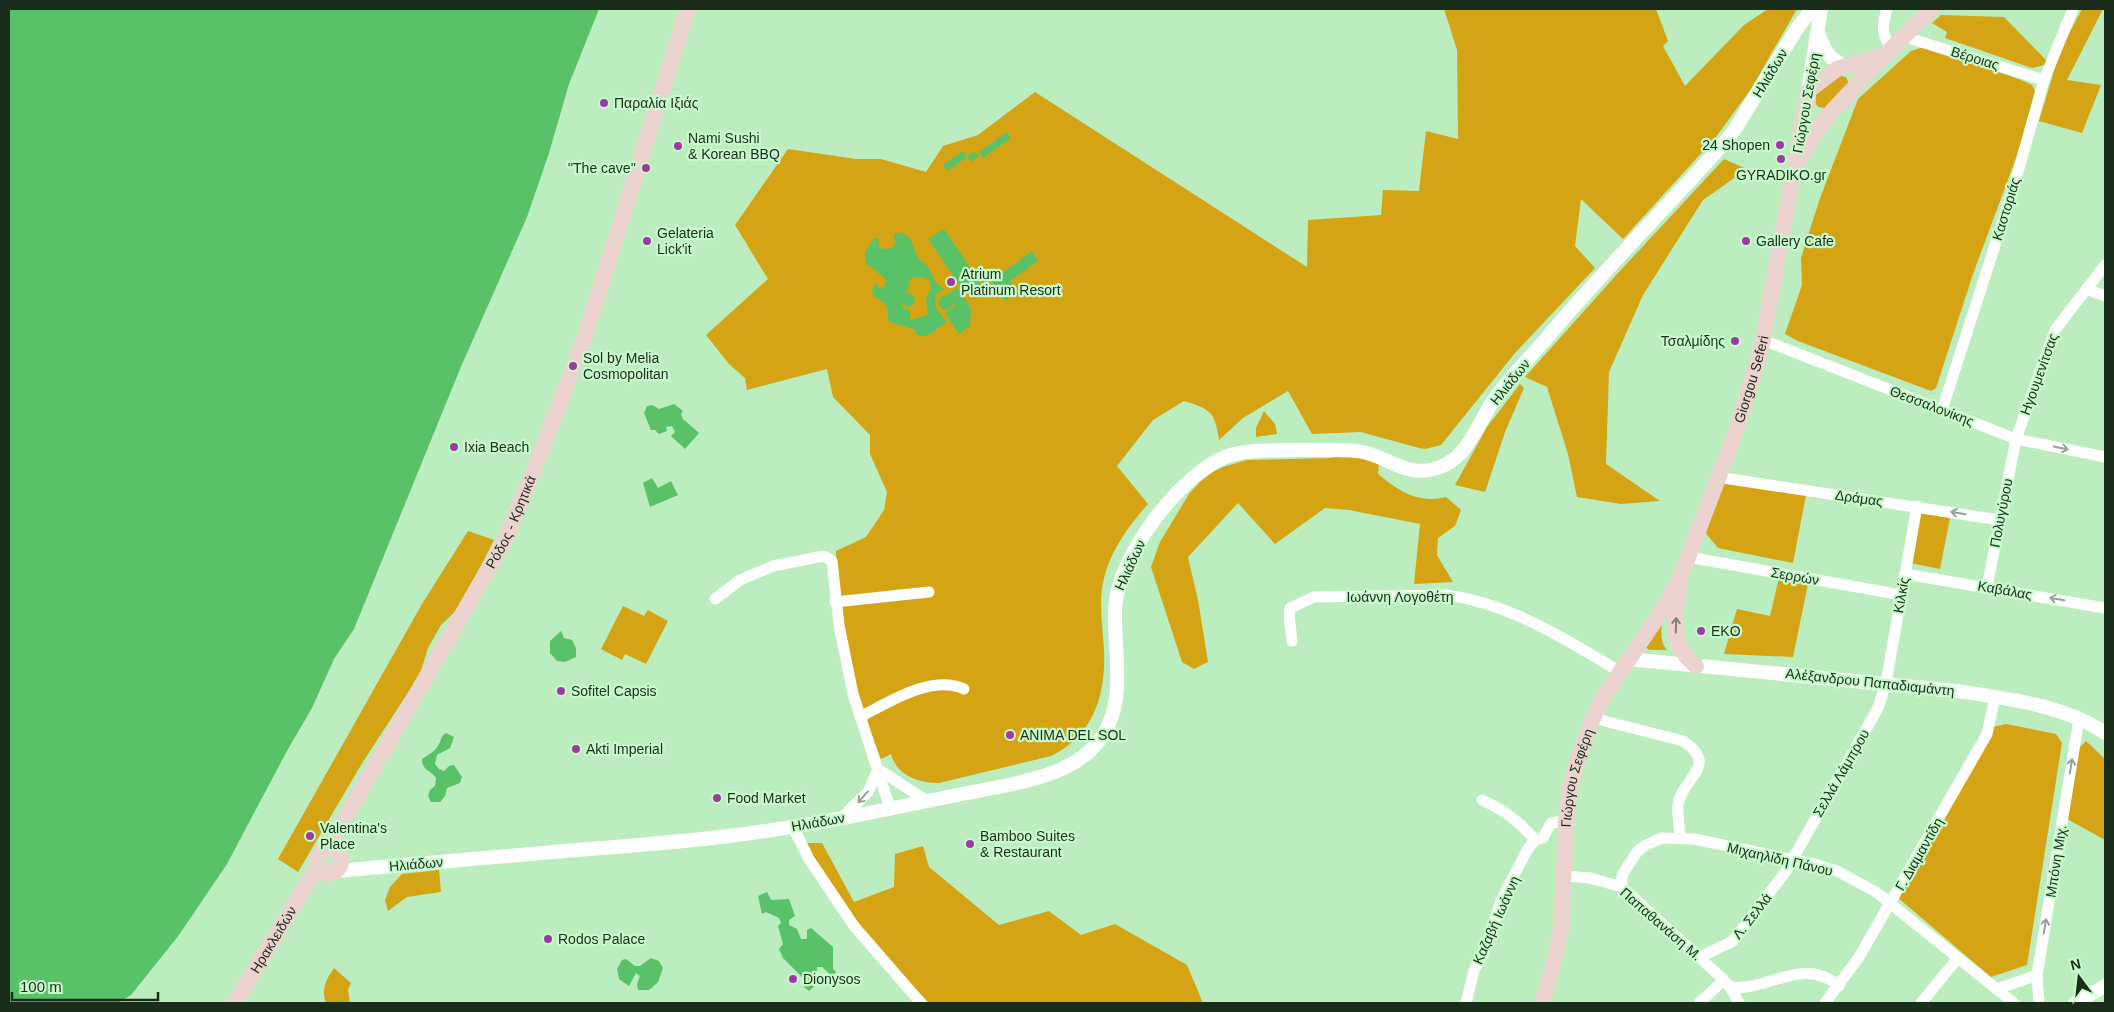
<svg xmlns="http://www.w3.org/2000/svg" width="2114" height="1012" font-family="Arial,sans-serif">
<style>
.green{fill:#d5a414}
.water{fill:#59c167;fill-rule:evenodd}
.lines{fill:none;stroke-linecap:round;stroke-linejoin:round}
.minor{stroke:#fff;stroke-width:11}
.tertiary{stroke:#fff;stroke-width:14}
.secondary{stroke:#ecd3d0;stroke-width:16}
.oneway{stroke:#98a098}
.oneway2{stroke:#838076}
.poi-dot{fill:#9d3aa1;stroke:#c8fbcb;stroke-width:2}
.labels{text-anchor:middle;stroke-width:4.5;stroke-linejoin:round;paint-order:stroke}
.street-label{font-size:14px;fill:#1a2d1b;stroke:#c8fbcb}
.poi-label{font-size:14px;fill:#1a2d1b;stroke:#c8fbcb;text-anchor:start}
</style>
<rect width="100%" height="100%" fill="#bbedbe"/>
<!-- green -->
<g class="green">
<path d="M1444,9H1656L1668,41L1663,46L1685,86L1744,25L1768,9H1797L1751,89L1716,137L1623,239L1581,199L1575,246L1595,268L1515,353L1441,445L1425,449L1419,448L1361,432L1312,434L1288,391L1243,418L1219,440C1215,412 1211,409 1184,401L1153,420L1117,466L1148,504C1129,525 1111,550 1104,578C1098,602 1103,627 1104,651C1106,695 1093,736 1051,756L939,783C919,783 897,776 891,754L881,759L860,705L838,609L836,551L866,537L884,510L887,492L870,454V435L833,397L827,369L747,390L745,378L729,364L706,335L768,279L735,225L788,149L856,159H881L926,172L943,146L978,135L1035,92L1307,267L1308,220L1381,215L1383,190L1419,191L1426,131L1458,139L1457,50Z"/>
<path d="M2082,9H2103L2067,80L2101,85L2082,133L2039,121L2060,51Z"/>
<path d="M1941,15L2004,17L2047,61L2045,65L2032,68L1945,38L1947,32L1932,23Z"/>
<path d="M1926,46L2021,80L2032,85L2035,91L2022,142L1973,274L1936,388L1931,391L1798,341L1785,334L1802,285L1801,258L1819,201L1858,99L1911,51Z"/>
<path d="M1840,76L1846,77L1849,84L1825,108L1818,107L1814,101V95Z"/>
<path d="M1724,159L1747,169L1703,200L1643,295L1609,372L1606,464L1660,501L1621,504L1577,497L1568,454L1547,387L1525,377L1619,272Z"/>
<path d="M1520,384L1524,388L1505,432L1485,492L1455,485L1487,427Z"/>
<path d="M1264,411L1275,424L1277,434L1256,437V428Z"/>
<path d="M1352,453L1379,464L1378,474C1399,491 1418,504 1446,497L1461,510L1455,526L1438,538L1437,555L1453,582L1414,584L1420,524L1349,510L1325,508L1275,544L1238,503L1188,557L1198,600L1208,662L1194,669L1182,662L1151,567L1160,542L1189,494L1200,482L1213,472L1223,467L1247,460L1331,458Z"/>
<path d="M1722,481L1806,495L1793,563L1718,548L1704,531Z"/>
<path d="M1920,512L1950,518L1940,569L1910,563Z"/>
<path d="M468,531L494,540L460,607L441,625L428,648L420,674L361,765L298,872L278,859L422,604Z"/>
<path d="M1779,578L1808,584L1793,657L1724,654L1737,609L1770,616Z"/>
<path d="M623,606L644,616L648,610L668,621L646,664L625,654L622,660L601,649Z"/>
<path d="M1664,610C1662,624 1658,639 1667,650H1649L1646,647Z"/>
<path d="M2006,724L2056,734L2062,743L2027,965L1991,977L1897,897L1993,727Z"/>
<path d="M2086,741L2105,759V840L2067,819L2075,752Z"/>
<path d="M798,843H822L854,902L894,887L895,854L923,846L929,867L999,925L1049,911L1081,935L1115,924L1187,965L1203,1003H929L857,928Z"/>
<path d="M439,870L441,892L407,897L388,911L385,900L390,887L402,874Z"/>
<path d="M334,968L351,983L348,990L350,1003H326C321,990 326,979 334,968Z"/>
</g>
<!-- water -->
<g class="water">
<path d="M9,9H599L569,84L549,153L527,217L460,369L354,629L334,659L312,708L288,749L227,864L179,935L131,995L118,1003H9Z"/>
<path d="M1007,132L1011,138L983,158L979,152Z"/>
<path d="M963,151L967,157L975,151L979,156L972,162L967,157L948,171L943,165Z"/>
<path d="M944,229L981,283L966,294L928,239Z"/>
<path d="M897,233C915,233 911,248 919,259C922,262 926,263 928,267C935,278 931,281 945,289L938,292C930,305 939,311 947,322L927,336L917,335L914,329L892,323L887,319C894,295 863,303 875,284L880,287H884L886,279L866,263L865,252L874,238L878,239L879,247L883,249L892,248L895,244L894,235ZM914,277H924L929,280L931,288L926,299L928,315L910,320V311L904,308L901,303L908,307L914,304L915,299L913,295L905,293L908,290L909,281Z"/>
<path d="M1032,251L1038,261L1010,281L1017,292L1005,301L991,281Z"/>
<path d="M957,287L971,308L970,326L959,334L945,313L951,310L955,304L954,301L951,308L947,310L942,309L938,303L941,297L947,295Z"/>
<path d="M674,404L683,411L681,414L683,419L699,433L685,449L671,436L675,432L672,426L666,427L667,431L659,434L655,430H651L644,413L647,406L652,405L659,409Z"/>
<path d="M652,478L658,488L671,481L678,495L650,507L643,483Z"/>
<path d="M561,631L564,638L572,640L576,648V657L565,662L557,661L550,653V641Z"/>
<path d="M446,733L454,737L450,748L437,755L435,764L439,769L444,771L449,766L454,765L462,777L460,783L447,788L445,796L440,802H431L428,796L430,790L435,786L436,778C431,770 422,771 422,759C428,755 436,751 439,744C442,739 440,737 446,733Z"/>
<path d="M767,892L771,900L789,899L795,916L789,920V925L797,929L801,939H807V930L811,928L833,947V969L836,972L832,976L822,967H817V984L809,991L803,986L806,981L783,958L779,949L783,944L778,926L781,923L779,918L766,912L762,914L758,896Z"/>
<path d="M651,958L659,961L663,968L658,982L649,990H638L637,984L640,976L636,973L629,986L619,979L617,969L622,960L626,959L635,966H640Z"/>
</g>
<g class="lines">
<!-- minor -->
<g class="minor">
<path d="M1887,9C1882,25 1881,35 1892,49"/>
<path d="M1905,37L2044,80"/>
<path d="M2086,289L2105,296"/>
<path d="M1763,340L2016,439L2105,457"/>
<path d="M1942,410L2014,186L2044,80L2073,9"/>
<path d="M1717,477L2000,520"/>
<path d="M1688,557L1902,595"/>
<path d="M1905,574L2105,608"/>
<path d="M1987,587L2016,439L2055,330L2105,265"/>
<path d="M715,599L740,580L773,566L818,557L824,556L832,561L839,625L853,694L890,808"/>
<path d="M835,602L929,592"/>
<path d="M1292,641L1289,615L1290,608L1314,597L1446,595C1509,603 1565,639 1619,671"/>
<path d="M860,717C889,702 932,674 964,689"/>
<path d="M1593,718L1683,741C1721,766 1681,778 1678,805C1677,815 1680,827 1680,837"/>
<path d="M878,769L927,801"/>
<path d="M1482,800C1504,810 1519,821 1535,840L1543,838L1551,823L1566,821"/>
<path d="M840,819L868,792L878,769"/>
<path d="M793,827L809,859L854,926L921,1003"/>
<path d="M1564,876L1590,878L1622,887L1724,980L1730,987L1739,1003"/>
<path d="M1622,887V875L1637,852L1644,846L1662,838L1694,839L1814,864L1837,871L1876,892L2014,1003"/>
<path d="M1700,957L1733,941L1786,871L1878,708L1886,683L1917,506"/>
<path d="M1730,987C1768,992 1803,955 1839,986"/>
<path d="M1997,989L2037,975"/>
<path d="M1466,1003L1474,970L1483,955L1501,901L1527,850L1535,840"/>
<path d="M1699,1003L1724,980"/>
<path d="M1825,1003L1859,957L1987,734L1995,697"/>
<path d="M1921,1003L1958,958"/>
<path d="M2039,1003L2037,975L2079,719"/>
</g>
<!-- tertiary -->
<g class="tertiary">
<path d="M1818,32C1824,49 1828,60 1846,66"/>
<path d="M1808,91L1821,9"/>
<path d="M1628,659L1956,691C2004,698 2064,705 2105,733"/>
<path d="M336,871C412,865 489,857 565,851C627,846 689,842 751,833C818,824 885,810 952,796C997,786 1068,781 1098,742C1128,705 1114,656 1115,613C1115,563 1167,494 1207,467C1217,460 1227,455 1239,453C1265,449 1293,450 1319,450C1333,450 1349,449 1363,452C1387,457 1404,475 1430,470C1467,463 1475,428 1493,401C1508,379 1528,360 1545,340C1602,272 1665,209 1724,143L1735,129L1798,27L1812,9"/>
<path d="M2075,1003L2105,986"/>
</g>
<!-- secondary -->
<g class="secondary">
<path d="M1808,101V91L1837,69L1882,56"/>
<path d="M1800,159L1813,136L1833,110L1884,56L1932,9"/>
<path d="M1680,583C1676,619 1666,640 1696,666"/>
<path id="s1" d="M328,848L505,540L541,453L584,339L688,9"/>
<circle cx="329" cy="861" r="12"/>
<path id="s2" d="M235,1003L318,866"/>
<path id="s3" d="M1542,1003L1552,970L1561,930L1566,821L1570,788L1576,765L1593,718L1604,696L1663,609L1681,576L1735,434L1756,366L1763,340L1808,91"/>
</g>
</g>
<!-- one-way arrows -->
<defs><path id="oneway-shaft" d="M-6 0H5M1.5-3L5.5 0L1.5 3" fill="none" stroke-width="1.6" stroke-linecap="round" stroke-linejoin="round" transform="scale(1.25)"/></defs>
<g class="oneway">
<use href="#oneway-shaft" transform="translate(2061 448) rotate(11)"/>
<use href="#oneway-shaft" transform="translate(1958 513) rotate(-171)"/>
<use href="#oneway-shaft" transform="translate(2057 599) rotate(-170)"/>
<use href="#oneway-shaft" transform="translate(2071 766) rotate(-81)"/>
<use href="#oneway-shaft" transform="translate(863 797) rotate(131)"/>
<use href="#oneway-shaft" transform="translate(2045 926) rotate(-81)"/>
</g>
<use class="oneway2" href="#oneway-shaft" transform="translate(1676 625) rotate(-88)"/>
<!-- markers -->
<g class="poi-dot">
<circle cx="604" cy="103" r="5"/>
<circle cx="1780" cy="145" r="5"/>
<circle cx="678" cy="146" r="5"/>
<circle cx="1781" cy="159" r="5"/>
<circle cx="646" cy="168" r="5"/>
<circle cx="647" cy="241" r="5"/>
<circle cx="1746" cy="241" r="5"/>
<circle cx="951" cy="282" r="5"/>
<circle cx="1735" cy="341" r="5"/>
<circle cx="573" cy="366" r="5"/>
<circle cx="454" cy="447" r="5"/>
<circle cx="1701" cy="631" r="5"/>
<circle cx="561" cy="691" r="5"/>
<circle cx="1010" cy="735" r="5"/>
<circle cx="576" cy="749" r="5"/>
<circle cx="717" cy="798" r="5"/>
<circle cx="310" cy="836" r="5"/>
<circle cx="970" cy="844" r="5"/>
<circle cx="548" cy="939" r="5"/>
<circle cx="793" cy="979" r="5"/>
</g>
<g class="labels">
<!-- street labels -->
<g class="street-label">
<text transform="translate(1975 58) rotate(17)" y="5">Βέροιας</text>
<text transform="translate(1770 73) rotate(-59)" y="5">Ηλιάδων</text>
<text transform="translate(1806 103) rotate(-80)" y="5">Γιώργου Σεφέρη</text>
<text transform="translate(2006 209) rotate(-73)" y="5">Καστοριάς</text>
<text transform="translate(2039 374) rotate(-70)" y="5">Ηγουμενίτσας</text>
<text dy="5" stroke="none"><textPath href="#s3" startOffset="668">Giorgou Seferi</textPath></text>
<text transform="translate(1510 382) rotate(-51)" y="5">Ηλιάδων</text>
<text transform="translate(1932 406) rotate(21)" y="5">Θεσσαλονίκης</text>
<text transform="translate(1859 498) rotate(8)" y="5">Δράμας</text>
<text transform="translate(2001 513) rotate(-79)" y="5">Πολυγύρου</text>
<text dy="5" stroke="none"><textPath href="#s1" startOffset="374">Ρόδος - Κρητικά</textPath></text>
<text transform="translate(1130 565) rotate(-65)" y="5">Ηλιάδων</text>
<text transform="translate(1795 576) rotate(10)" y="5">Σερρών</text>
<text transform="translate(2005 590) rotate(10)" y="5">Καβάλας</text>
<text transform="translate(1901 595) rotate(-80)" y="5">Κιλκίς</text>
<text x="1400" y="602">Ιωάννη Λογοθέτη</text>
<text transform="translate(1870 682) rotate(6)" y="5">Αλέξανδρου Παπαδιαμάντη</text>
<text transform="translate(1841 773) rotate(-60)" y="5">Σελλά Λάμπρου</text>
<text dy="5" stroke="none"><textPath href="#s3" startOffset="229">Γιώργου Σεφέρη</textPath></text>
<text transform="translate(818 822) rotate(-10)" y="5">Ηλιάδων</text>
<text transform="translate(1919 854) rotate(-60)" y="5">Γ. Διαμαντίδη</text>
<text transform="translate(1780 859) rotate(13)" y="5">Μιχαηλίδη Πάνου</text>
<text transform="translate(2056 861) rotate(-81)" y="5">Μπόνη Μιχ.</text>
<text transform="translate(416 864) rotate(-5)" y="5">Ηλιάδων</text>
<text transform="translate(1752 916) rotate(-52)" y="5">Λ. Σελλά</text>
<text transform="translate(1496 920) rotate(-66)" y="5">Καζαβή Ιωάννη</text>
<text transform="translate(1661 924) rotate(41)" y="5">Παπαθανάση Μ.</text>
<text dy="5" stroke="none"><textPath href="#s2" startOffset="74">Ηρακλειδών</textPath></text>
</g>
<!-- poi labels -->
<g class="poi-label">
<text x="614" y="108">Παραλία Ιξιάς</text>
<text x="688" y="143">Nami Sushi<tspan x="688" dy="16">&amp; Korean BBQ</tspan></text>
<text x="1770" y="150" text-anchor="end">24 Shopen</text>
<text x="636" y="173" text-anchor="end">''The cave''</text>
<text x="1781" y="180" text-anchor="middle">GYRADIKO.gr</text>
<text x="657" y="238">Gelateria<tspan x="657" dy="16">Lick'it</tspan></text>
<text x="1756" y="246">Gallery Cafe</text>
<text x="961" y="279">Atrium<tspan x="961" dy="16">Platinum Resort</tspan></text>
<text x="1725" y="346" text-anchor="end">Τσαλμίδης</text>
<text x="583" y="363">Sol by Melia<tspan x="583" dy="16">Cosmopolitan</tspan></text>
<text x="464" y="452">Ixia Beach</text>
<text x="1711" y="636">EKO</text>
<text x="571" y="696">Sofitel Capsis</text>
<text x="1020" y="740">ANIMA DEL SOL</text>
<text x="586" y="754">Akti Imperial</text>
<text x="727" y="803">Food Market</text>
<text x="320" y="833">Valentina's<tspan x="320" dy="16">Place</tspan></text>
<text x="980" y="841">Bamboo Suites<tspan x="980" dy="16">&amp; Restaurant</tspan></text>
<text x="558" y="944">Rodos Palace</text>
<text x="803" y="984">Dionysos</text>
</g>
</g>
<!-- border -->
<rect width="2114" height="1012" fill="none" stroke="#1a2d1b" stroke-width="20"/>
<!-- north arrow -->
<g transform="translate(2079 977) rotate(345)" stroke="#c8fbcb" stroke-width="4" paint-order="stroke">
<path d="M0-4L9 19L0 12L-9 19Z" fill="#1a2d1b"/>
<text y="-8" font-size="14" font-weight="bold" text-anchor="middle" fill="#1a2d1b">N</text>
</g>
<!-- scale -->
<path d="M12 992v8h146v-8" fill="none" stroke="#1a2d1b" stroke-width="2.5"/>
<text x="20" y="992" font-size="15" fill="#1a2d1b" stroke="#c8fbcb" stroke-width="4" paint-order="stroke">100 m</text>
</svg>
